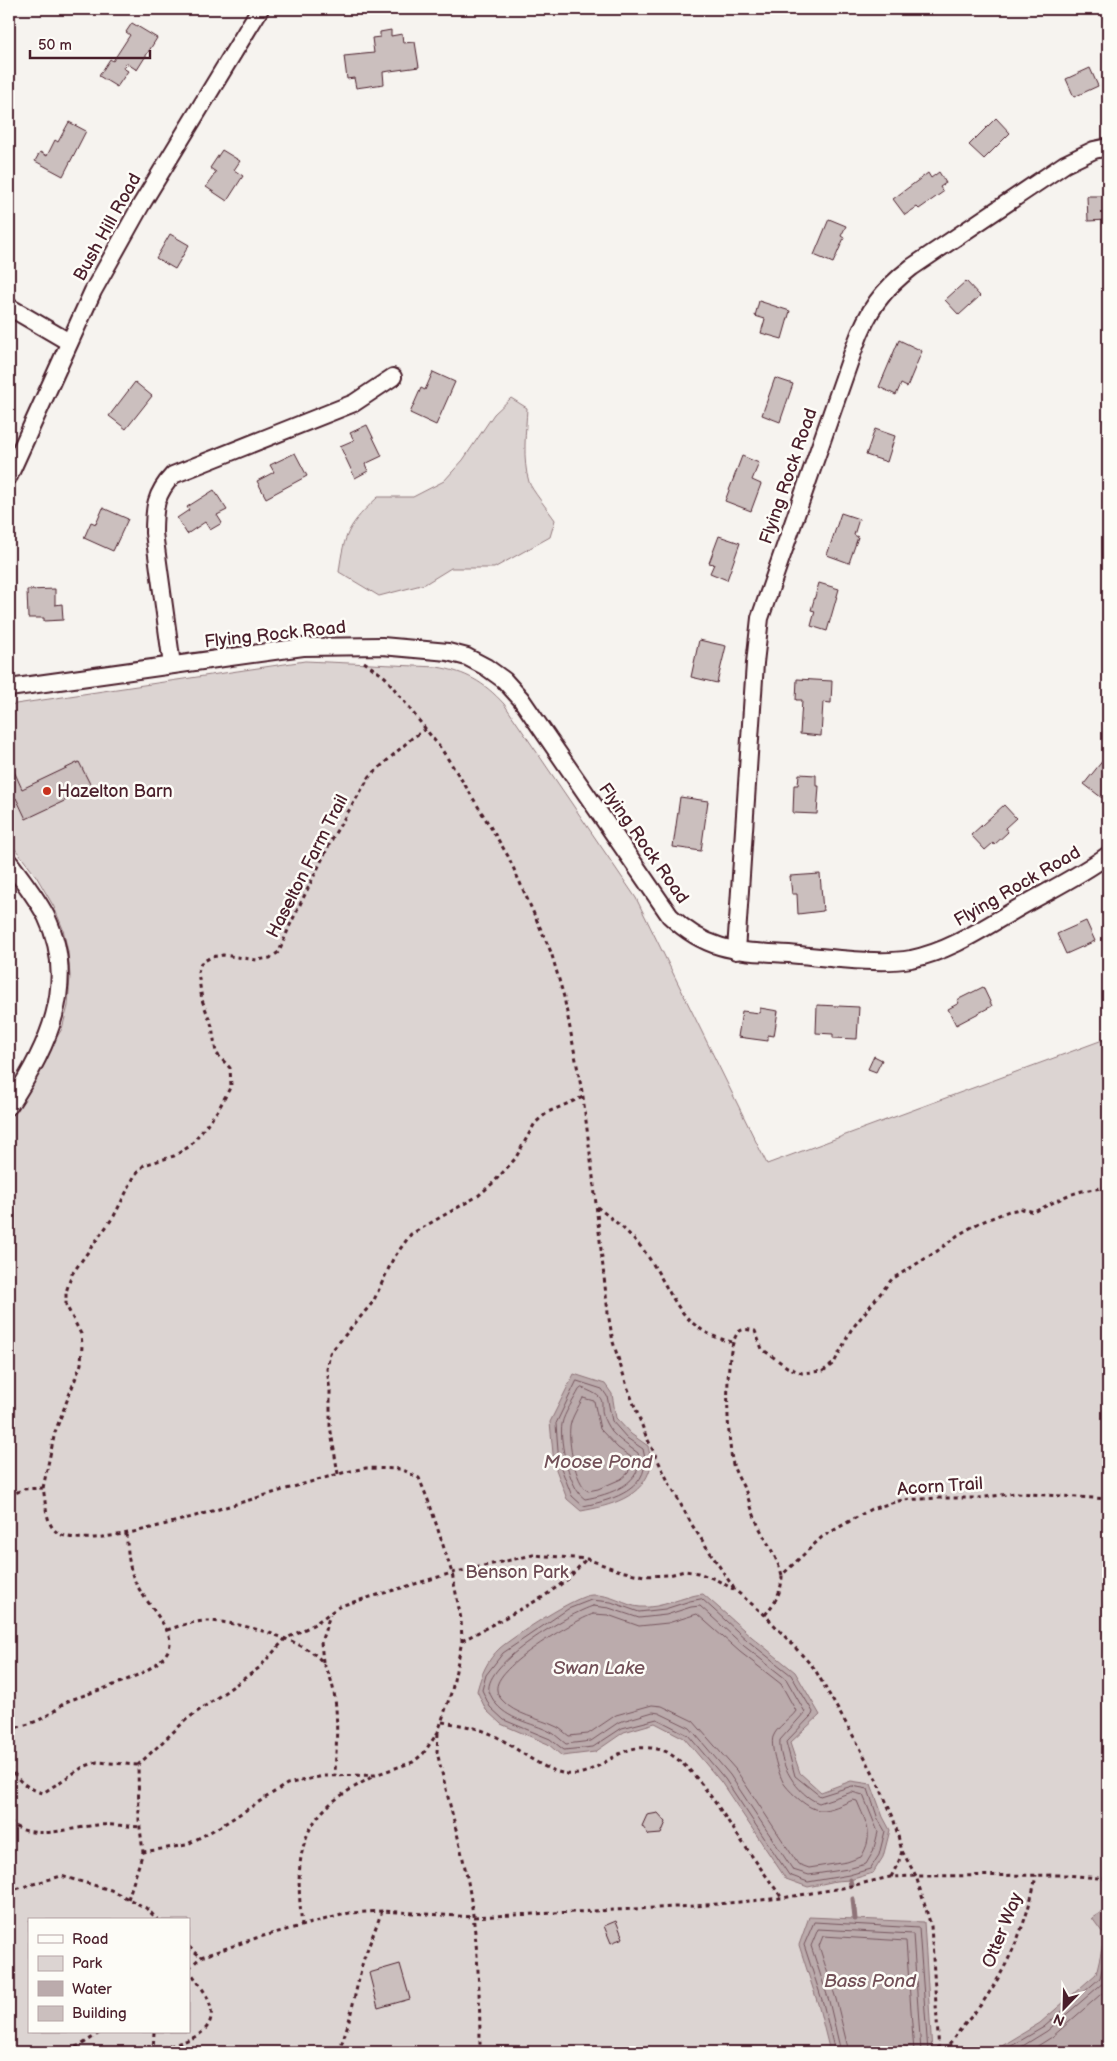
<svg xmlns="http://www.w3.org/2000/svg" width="1117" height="2061" font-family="'Balsamiq Sans',sans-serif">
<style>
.green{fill:#dcd4d2;stroke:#937a7e;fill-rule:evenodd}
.water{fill:#bbabac;stroke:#8e7378}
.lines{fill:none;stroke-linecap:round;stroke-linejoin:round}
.shore{stroke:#77575f;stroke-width:1}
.stream{stroke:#8e7378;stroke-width:5}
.building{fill:#cbbfbe;stroke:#4a1f2b}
.minor-casing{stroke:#4a1f2b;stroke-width:20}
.path{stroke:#4a1f2b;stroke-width:3;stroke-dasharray:4 4;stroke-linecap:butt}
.minor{stroke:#fdfcf7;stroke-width:16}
.poi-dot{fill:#c8321e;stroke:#fdfcf7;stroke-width:2}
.labels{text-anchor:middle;stroke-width:5;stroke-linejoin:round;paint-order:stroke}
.street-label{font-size:18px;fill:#4a1f2b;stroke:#fdfcf7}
.poi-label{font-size:18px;fill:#4a1f2b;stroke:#fdfcf7;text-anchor:start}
.park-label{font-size:18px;fill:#6e4c55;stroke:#fdfcf7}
.water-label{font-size:19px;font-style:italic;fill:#725058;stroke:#fdfcf7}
</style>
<rect width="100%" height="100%" fill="#f6f3ef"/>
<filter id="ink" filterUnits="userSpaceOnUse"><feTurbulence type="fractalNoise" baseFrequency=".02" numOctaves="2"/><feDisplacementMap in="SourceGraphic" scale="10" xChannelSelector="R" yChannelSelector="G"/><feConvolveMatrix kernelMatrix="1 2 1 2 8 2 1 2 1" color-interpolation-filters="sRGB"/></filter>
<g filter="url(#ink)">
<!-- green -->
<g class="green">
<path d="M511,398L527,408C526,430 522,460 529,482C531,489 549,511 555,520L550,537L494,568H451L425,584L379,596L339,572C344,533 349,524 378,497H413L444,481L463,460L494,414Z"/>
<path d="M305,661L437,667C466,672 484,682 504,704L636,898L767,1164L1108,1038V2052H9V1111L62,1029L68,1006L70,976L68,952L63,929L54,907L36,876L9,841V705ZM29,1920H189V2032H29Z"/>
</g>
<!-- water -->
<g class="water">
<path d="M574,1374L605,1384L612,1394L616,1418L631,1434L648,1446C649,1452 652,1460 651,1465C644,1498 609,1506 581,1511L567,1499L554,1464L550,1422Z"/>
<path d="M703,1594L752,1637L795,1672L820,1715L790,1743L800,1773L821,1792L851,1781L871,1784L883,1817L890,1830L883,1857L873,1873L850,1880L836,1881L808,1887L786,1879L721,1782L684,1738L655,1723L624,1732L595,1752L562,1756L548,1744L501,1724L486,1710L477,1691C481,1675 487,1660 500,1648C513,1637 576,1595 592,1595C612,1594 625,1606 640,1607C662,1609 682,1596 703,1594Z"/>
<path d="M1106,1909H1108V2052H992L1040,2023L1096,1974L1105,1936L1092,1918Z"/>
<path d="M809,1917L924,1922L932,2052H830L818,2004L799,1945Z"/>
</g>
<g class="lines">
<!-- shore -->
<g class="shore">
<path d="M577,1381L602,1389L607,1396L612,1421L627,1438L643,1449C654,1488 614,1500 583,1506L572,1496L559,1463L556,1424Z"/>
<path d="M582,1388C614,1400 595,1402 606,1423C612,1436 627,1445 638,1453C646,1483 609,1495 585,1499C570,1490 559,1442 562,1424C564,1413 574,1400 579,1390Z"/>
<path d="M583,1398L594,1401L600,1429L618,1448L631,1457L632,1462L628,1473L621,1479L598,1489L588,1491C575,1483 568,1442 570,1427C571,1418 579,1406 583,1398Z"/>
<path d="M702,1599L748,1641L791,1675L813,1712L812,1715L786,1742L795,1776L820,1796L852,1786L868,1789L878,1819L885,1831L879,1855L870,1869L849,1875L808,1882L789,1875L725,1779L688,1735L657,1719L622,1728L593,1747L564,1750L550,1739L504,1720L490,1707L482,1690L486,1675L503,1653L568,1609L591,1600L611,1602L639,1612L665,1609L690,1601Z"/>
<path d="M593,1606L609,1608L639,1618L666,1615L691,1607L700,1606L744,1646L786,1679L805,1712L780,1740C778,1763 797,1795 819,1803L852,1792L863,1795L878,1832L873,1852L866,1864L848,1869L809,1875L793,1870L730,1775L690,1728L659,1713L653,1712L619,1722L591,1741L566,1744C562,1741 558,1737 554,1734C536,1723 511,1722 496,1704C494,1701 490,1695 489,1691C484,1663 570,1613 593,1606Z"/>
<path d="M593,1614L608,1615L639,1626L668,1623L697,1614L740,1652L781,1684L796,1711C790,1720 777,1726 773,1737C770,1746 779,1777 785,1785C792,1794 808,1809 819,1810C830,1811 843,1804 853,1800L857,1801C866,1823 875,1835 861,1857L847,1862L809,1868L798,1864L736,1770L693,1721L662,1706L652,1705L616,1715L588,1734L569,1736C565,1733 561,1729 557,1727C539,1718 515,1715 502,1700C500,1698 497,1693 497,1690C493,1667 574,1621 593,1614Z"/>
<path d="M835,2052L823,2003L804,1945L814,1922L919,1928L928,2052"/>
<path d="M841,2052L829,2001L811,1946L818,1929L913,1934L921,2052"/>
<path d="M849,2052L836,1999L819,1946L823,1936L906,1941L914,2052"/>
<path d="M1001,2052L1044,2027L1100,1978L1108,1943"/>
<path d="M1013,2052L1047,2031L1104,1982L1108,1973"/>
<path d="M1028,2052L1052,2037L1108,1988"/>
</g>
<!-- stream -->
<g class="stream">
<path d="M850,1880L851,1885"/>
<path d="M853,1899L855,1919"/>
</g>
</g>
<!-- building -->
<g class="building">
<path d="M132,23L157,38L137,70L126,63L123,68L128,71L117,87L99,76L110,59L113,61L130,35L126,32Z"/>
<path d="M391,30V36L402,34L403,43L415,42L419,67L383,72L384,84L356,88L354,78L347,79L344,56L374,53L372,38L380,37V32Z"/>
<path d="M1090,68L1098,86L1074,97L1066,79Z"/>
<path d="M996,118L1010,133L984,159L969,145Z"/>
<path d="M69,122L86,131L63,176L35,161L40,152L47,156L55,140L58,142Z"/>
<path d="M222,150L240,161L234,170L243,176L227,201L206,187L216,172L210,168Z"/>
<path d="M939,172L946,183L940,187L943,192L919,209L917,207L905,215L893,199L928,173L931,178Z"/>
<path d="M1087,196H1108V220L1088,221Z"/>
<path d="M829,219L846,226L841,236L844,238L833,263L814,255Z"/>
<path d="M170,234L189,245L175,269L156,258Z"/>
<path d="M966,281L980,296L959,315L945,300Z"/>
<path d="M759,301L790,311L782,339L761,333L765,319L755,316Z"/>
<path d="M899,340L922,351L907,387L901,384L896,395L879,387Z"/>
<path d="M433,372L455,382L436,425L410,413L421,388L425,390Z"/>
<path d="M775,378L793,384L780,422L762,415Z"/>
<path d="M135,382L152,396L126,429L109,416Z"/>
<path d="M367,425L382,456L365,464L368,471L355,478L340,446L354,440L350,433Z"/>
<path d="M875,429L895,436L887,462L866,455Z"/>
<path d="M295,453L307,476L266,498L257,481L274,472L270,465Z"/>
<path d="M742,456L759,463L752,480L761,484L751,511L725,501Z"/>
<path d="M214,490L227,510L217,515L222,523L210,530L205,522L187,534L177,518L189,510L187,507Z"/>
<path d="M103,508L128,519L113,551L84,538L91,522L96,524Z"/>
<path d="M841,513L859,519L854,535L858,537L849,563L827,555Z"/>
<path d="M719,536L740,543L727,580L710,573L714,564L709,563Z"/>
<path d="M819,583L839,589L827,631L811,626L815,611L811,610Z"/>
<path d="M55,589V605L62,604L63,620L44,621V618H28L27,590Z"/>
<path d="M699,640L726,646L717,683L691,677Z"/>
<path d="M797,679L832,681L831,703L823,702L821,736L800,734L802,700H796Z"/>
<path d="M1108,754V790L1102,798L1084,784Z"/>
<path d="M79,762L92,788L26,819L16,798L12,800L9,793V771L13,769L22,789Z"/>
<path d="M799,774L816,775V786H819L817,814L793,813L794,785H798Z"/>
<path d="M680,797L708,801L701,851L673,847Z"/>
<path d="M1004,805L1016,818L1005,828L1008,832L994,845L993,843L985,850L971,835Z"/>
<path d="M820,874L823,911L798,914L797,894H792L790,876Z"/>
<path d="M1086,921L1095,941L1066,954L1057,934Z"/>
<path d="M983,987L992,1006L956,1025L948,1009L959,1003L957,1000Z"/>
<path d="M817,1005L859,1007L857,1039L833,1038V1034L816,1033Z"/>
<path d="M760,1008L778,1011L774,1036L768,1035V1041L738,1037L742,1011L760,1013Z"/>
<path d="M874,1056L882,1060L876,1072L868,1069Z"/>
<path d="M658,1813L666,1822L661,1834L649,1835L642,1826L647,1815Z"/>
<path d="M616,1921L623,1938L611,1943L604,1926Z"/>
<path d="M400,1964L410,1999L378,2008L369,1973Z"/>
</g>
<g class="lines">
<!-- minor casing -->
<g class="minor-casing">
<g id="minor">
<path d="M9,307L69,342"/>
<path d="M9,476L93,291L141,205L260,9"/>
<path d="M172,665L154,533C154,508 155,494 173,475L354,403L393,377"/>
<path d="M9,688L303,647L382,646L448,652L467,657L486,667L504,680L521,699L670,916C709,953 739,951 789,954C825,957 877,965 911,959C951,951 985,927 1020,907C1050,890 1081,875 1108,855"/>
<path d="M9,862C22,879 36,897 46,916C79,984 47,1049 9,1106"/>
<path d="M736,951L755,663L760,618L855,346C868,310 882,290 912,267L1065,164L1094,150L1108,147"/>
</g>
</g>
<!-- path -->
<g class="path">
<path d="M364,662L385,677L442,750L465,785L508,856L551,952L564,997L583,1097L593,1177L608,1313L613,1342L627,1386L646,1436L669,1483L692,1525L735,1590"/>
<path d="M597,1207C615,1221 634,1236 647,1255C674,1294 679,1330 732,1342"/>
<path d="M338,1474L330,1426V1391L327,1369L330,1353L373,1302L393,1259L411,1234L478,1196L494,1182L515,1159L535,1123L548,1112L583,1097"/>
<path d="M43,1488L55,1432L81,1364L82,1345L81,1334L66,1305V1292L72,1274L114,1216L135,1175L144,1165L174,1156L190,1146L218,1110L231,1086L230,1068L216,1053L212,1026L202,1000L198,972L201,963L211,957L223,955L257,960L270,958L279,952L290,925L334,835L370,776L412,738L426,729"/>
<path d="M9,1496L24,1489L43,1488C46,1502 45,1525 58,1533C89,1552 200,1514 236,1504C273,1493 309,1482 346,1472L366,1468L401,1469L419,1478L430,1505L452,1573L461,1619L462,1641L452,1690L438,1732L423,1754L413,1762L375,1775L323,1776L287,1784L221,1826L186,1845L143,1852"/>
<path d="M782,1575C777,1558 768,1544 759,1527C754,1516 750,1504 746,1492C742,1484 737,1476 734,1468C727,1447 722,1342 740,1331C745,1328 750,1330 755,1331L762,1349L787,1367L802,1373L823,1371L834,1363L851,1330L892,1279L936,1252L958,1235L977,1224L1009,1211L1022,1209L1034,1212L1066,1196L1082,1191L1108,1187"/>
<path d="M765,1615C775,1602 782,1592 782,1575L822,1537L871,1509L902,1500L938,1498H978L1016,1493L1108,1499"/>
<path d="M167,1630C179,1626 191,1622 204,1621C232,1620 307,1639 323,1663C342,1691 336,1743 335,1775"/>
<path d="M462,1641L543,1597L568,1579L586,1559"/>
<path d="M323,1662L321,1642L330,1615"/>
<path d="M442,1722C461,1725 479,1727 497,1737C519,1749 541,1770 567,1774C592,1778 613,1751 637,1748C647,1747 658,1748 667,1752C694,1768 714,1801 732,1827C748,1851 765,1874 782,1898"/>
<path d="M9,1729C24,1726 38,1722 51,1713C56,1710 61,1705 66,1702C90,1691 172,1673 170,1641C169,1625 141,1597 134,1579C128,1565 128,1548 126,1534"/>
<path d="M438,1733L437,1752C447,1795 459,1838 468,1882C478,1938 480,1995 480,2052"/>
<path d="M9,1766C18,1781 26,1788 43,1793L83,1767L97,1762L138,1765"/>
<path d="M9,1822C32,1842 69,1828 97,1825C111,1824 126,1826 140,1827"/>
<path d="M891,1877L899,1861L902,1851"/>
<path d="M9,1891L61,1876L111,1890L146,1908L158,1920"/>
<path d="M128,1899L143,1852L139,1820L138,1765L187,1719L259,1668L285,1639L313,1625L340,1606L452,1573L533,1555L587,1559L620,1571L644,1576L669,1575L685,1571L698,1573L715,1579L735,1590L765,1615L814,1668L859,1746L877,1781L893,1817L902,1851L916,1876L931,1926L939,2052"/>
<path d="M302,1926C298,1884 293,1838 327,1807C340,1794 359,1785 375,1775"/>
<path d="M189,1947L201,1957"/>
<path d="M189,1968L201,1957L256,1938L349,1913L382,1911L473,1917L696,1906L782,1898L842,1888L890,1877L916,1876L1067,1875L1108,1879"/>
<path d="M290,2047L291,2052"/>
<path d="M9,2050L15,2052"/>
<path d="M154,2050C183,2042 228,2035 205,1993C200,1985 194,1977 189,1970"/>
<path d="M60,2052L81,2045L101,2032"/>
<path d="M153,2052L154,2032"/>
<path d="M339,2052L349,2021L363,1961L382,1911"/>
<path d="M945,2052C957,2030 976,2014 989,1993C1012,1958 1029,1916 1036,1875"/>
</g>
<!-- minor -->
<use href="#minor" class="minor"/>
</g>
</g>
<!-- markers -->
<circle class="poi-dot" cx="47" cy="791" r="5"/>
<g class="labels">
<!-- street labels -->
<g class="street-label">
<text transform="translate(107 227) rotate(-61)" y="6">Bush Hill Road</text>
<text transform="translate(788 476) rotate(-71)" y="6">Flying Rock Road</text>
<text transform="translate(275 634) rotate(-6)" y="6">Flying Rock Road</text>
<text transform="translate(644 843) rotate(55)" y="6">Flying Rock Road</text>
<text transform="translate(307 866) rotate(-63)" y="6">Haselton Farm Trail</text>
<text transform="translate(1017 886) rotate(-30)" y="6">Flying Rock Road</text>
<text transform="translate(940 1486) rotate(-4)" y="6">Acorn Trail</text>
<text transform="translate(1002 1930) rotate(-68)" y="6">Otter Way</text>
</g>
<!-- poi labels -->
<g class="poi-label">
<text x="57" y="797">Hazelton Barn</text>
</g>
<!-- park labels -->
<g class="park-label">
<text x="517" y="1578">Benson Park</text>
</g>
<!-- water labels -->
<g class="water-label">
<text x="598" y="1468">Moose Pond</text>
<text x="599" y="1674">Swan Lake</text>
<text x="870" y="1987">Bass Pond</text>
</g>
</g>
<!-- margin -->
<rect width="1117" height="2061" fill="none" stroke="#fdfcf7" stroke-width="30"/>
<rect x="15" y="15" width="1087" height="2031" fill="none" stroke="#4a1f2b" stroke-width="2" filter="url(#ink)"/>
<!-- legend -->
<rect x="28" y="1918" width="162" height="115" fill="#fdfcf7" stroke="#b5a4a5"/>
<rect x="38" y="1935" width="25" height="8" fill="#fdfcf7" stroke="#b5a4a5"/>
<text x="72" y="1944" font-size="15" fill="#4a1f2b">Road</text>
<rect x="38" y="1956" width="25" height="15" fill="#dcd4d2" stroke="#b5a4a5"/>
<text x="72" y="1968" font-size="15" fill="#4a1f2b">Park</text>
<rect x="38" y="1981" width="25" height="15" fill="#bbabac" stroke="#b5a4a5"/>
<text x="72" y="1994" font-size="15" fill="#4a1f2b">Water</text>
<rect x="38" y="2006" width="25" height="15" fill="#cbbfbe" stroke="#b5a4a5"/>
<text x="72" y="2018" font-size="15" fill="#4a1f2b">Building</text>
<!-- north arrow -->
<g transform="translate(1064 2008) rotate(203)" stroke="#fdfcf7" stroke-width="4" paint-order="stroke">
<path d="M0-4L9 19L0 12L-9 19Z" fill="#4a1f2b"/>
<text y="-8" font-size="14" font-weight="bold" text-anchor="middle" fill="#4a1f2b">N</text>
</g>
<!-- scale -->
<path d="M30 50v8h120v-8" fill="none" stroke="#4a1f2b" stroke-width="2.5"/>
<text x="38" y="50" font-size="15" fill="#4a1f2b" stroke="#fdfcf7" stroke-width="4" paint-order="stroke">50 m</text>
</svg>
